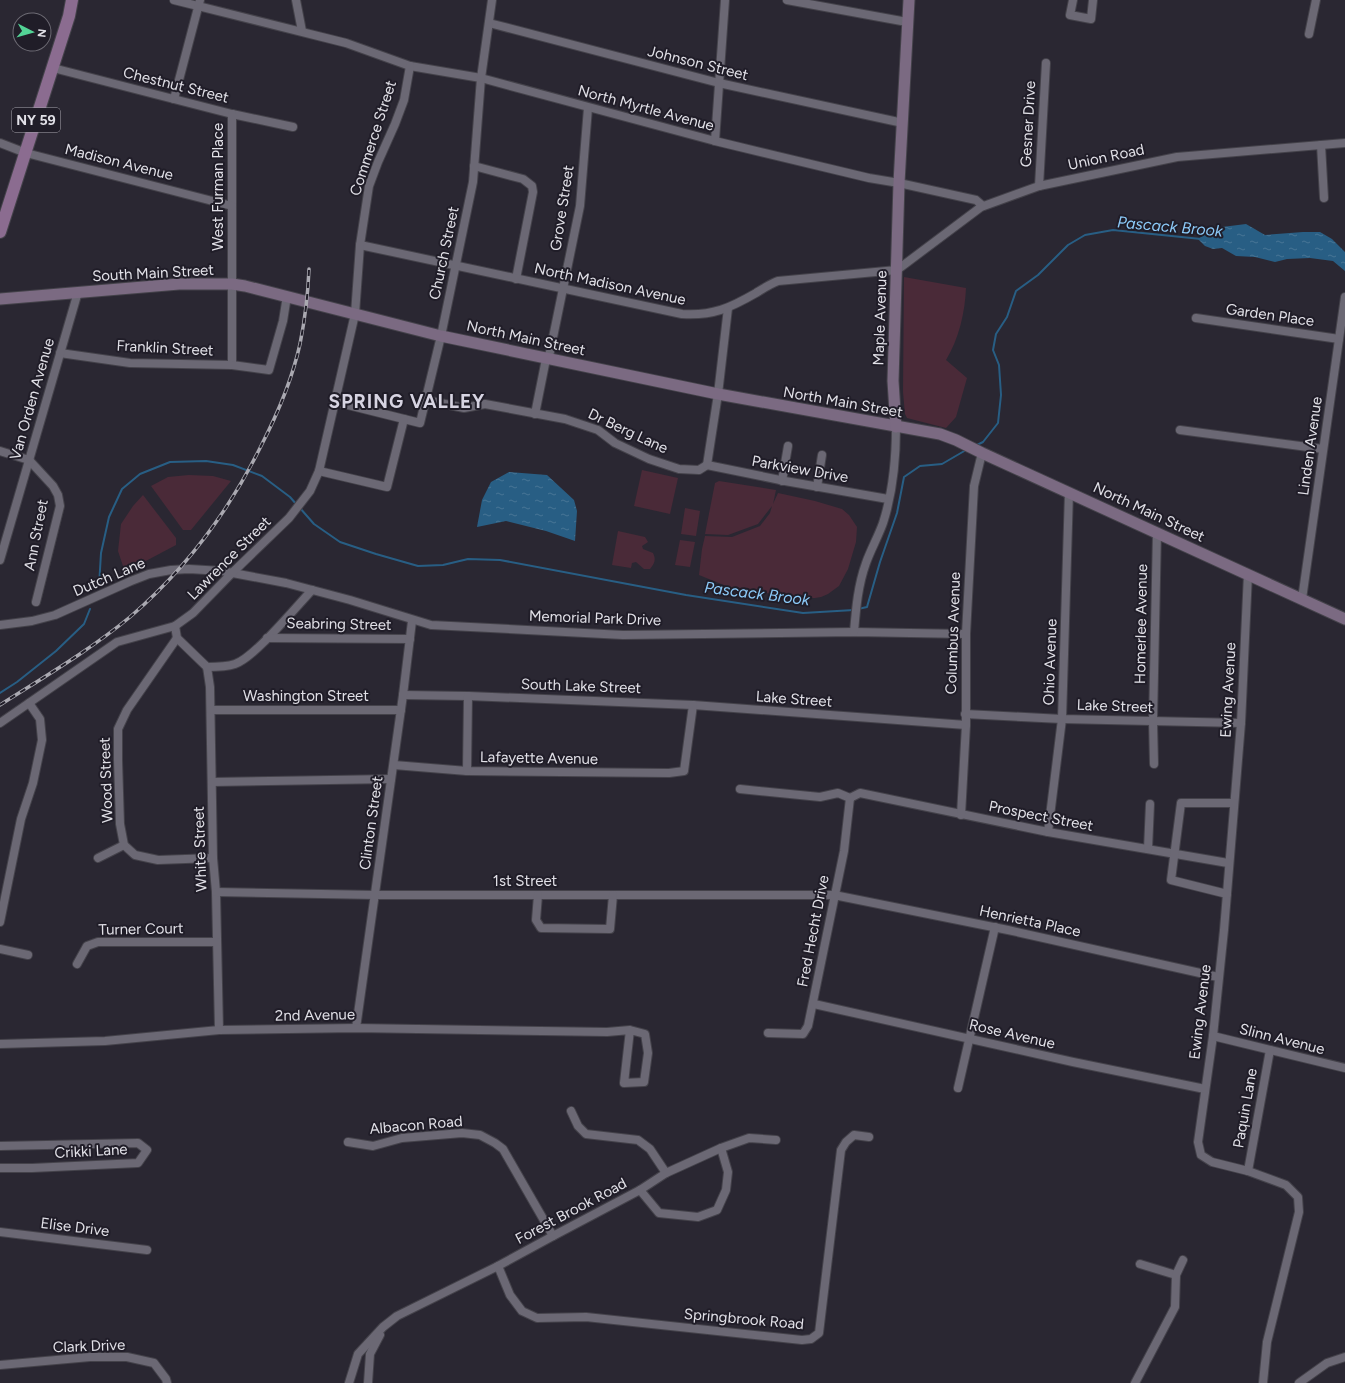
<svg xmlns="http://www.w3.org/2000/svg" width="1345" height="1383" font-family="Figtree,sans-serif">
<style>
.park{fill:#4a2a38}
.water{fill:url(#water-ripples)}
.lines{fill:none;stroke-linecap:round;stroke-linejoin:round}
.stream{stroke:#285e84;stroke-width:2}
.street-casing{stroke:#44424a;stroke-width:10}
.secondary-casing{stroke:#44424a;stroke-width:13}
.primary-casing{stroke:#44424a;stroke-width:14}
.street{stroke:#6b6874;stroke-width:8}
.secondary{stroke:#7b6a82;stroke-width:11}
.primary{stroke:#8b6c90;stroke-width:12}
.rail-casing{stroke:#aaa9b1;stroke-width:3.5}
.rail{stroke:#201d28;stroke-width:2;stroke-dasharray:6;stroke-linecap:butt}
.labels{text-anchor:middle;stroke-width:4;stroke-linejoin:round;paint-order:stroke}
.shield{fill:#201d28;stroke:#a7a6ae;stroke-width:1}
.shield-label{font-size:14px;font-weight:bold;fill:#e1e0e7}
.street-label{font-size:15px;fill:#e1e0e7;stroke:#201d28}
.water-label{font-size:16px;font-style:italic;fill:#8ccaf8;stroke:#201d28}
.district-label{font-size:19px;font-weight:bold;letter-spacing:1px;fill:#d7d4e2;stroke:#201d28}
</style>
<defs>
<pattern id="water-ripples" width="26" height="14" patternUnits="userSpaceOnUse"><rect width="26" height="14" fill="#285e84"/><path d="M2 4q2-2 4 0t4 0M15 11q2-2 4 0t4 0" fill="none" stroke="#477595"/></pattern>
</defs>
<rect width="100%" height="100%" fill="#2a2732"/>
<!-- park -->
<g class="park">
<path d="M904,277L966,288C965,312 959,339 946,360L967,378L956,417L946,428L907,418L905,414L903,392Z"/>
<path d="M642,470L678,478L670,514L634,506Z"/>
<path d="M189,475L213,476L231,481L191,530H183L151,486L168,477Z"/>
<path d="M719,481L776,490L773,504L778,493L815,501L842,509L849,515L857,527L856,542L848,569L839,586L828,594L821,597L815,598H801L731,588L699,575L702,549L705,536L732,537L760,526L770,513L772,506L758,524L728,535L705,534L715,483Z"/>
<path d="M143,495L176,538V545L125,572L118,551L121,524L133,506Z"/>
<path d="M685,508L700,511L696,536L681,534Z"/>
<path d="M618,531L645,537L648,542L642,546L643,549L653,553C656,559 655,563 650,569H644L636,562L632,563L631,568L612,565Z"/>
<path d="M680,540L695,542L690,567L675,565Z"/>
</g>
<!-- water -->
<g class="water">
<path d="M1246,224L1265,235L1303,232H1320L1332,239L1345,252V271L1333,261L1310,258L1287,259L1275,262L1255,257L1236,256L1222,248L1213,249L1205,246L1198,239L1214,228Z"/>
<path d="M509,472L547,475L574,500L577,511L575,541L546,531L506,521L477,527L482,500L491,482Z"/>
</g>
<g class="lines">
<!-- stream -->
<g class="stream">
<path d="M977,445L983,442L998,423L1001,395L999,365L993,350L996,334L1007,317L1016,291L1038,275L1068,245L1085,235L1113,230L1201,239"/>
<path d="M300,508L314,524L340,542L376,554L418,566L443,565L468,559L500,560L686,595L803,613L854,610"/>
<path d="M99,586L101,553L109,517L122,489L140,474L170,462L206,461L233,465L262,476L290,497L297,505"/>
<path d="M858,609L867,607L880,562L897,513L904,477L920,466L942,464L966,450"/>
<path d="M0,693L17,682L56,651L84,624L90,609"/>
</g>
<!-- street casing -->
<g class="street-casing">
<g id="street">
<path d="M174,0L346,43L410,66L481,78L715,141L869,178L899,183L976,200L983,206"/>
<path d="M296,0L302,31"/>
<path d="M787,0L907,22"/>
<path d="M1073,0L1070,15L1091,19L1093,0"/>
<path d="M489,23L719,83L903,123"/>
<path d="M1309,34L1316,0"/>
<path d="M53,68L232,114L293,127"/>
<path d="M174,99L200,0"/>
<path d="M232,114V365"/>
<path d="M715,141L725,0"/>
<path d="M0,143L26,153L232,206"/>
<path d="M1321,145L1324,198"/>
<path d="M474,166L523,179L532,186L533,192L516,279"/>
<path d="M1039,186L1046,63"/>
<path d="M360,245L682,314C713,316 730,308 756,293C764,288 770,284 778,281L897,270L981,207L1039,186L1177,157L1345,143"/>
<path d="M1196,318L1339,339"/>
<path d="M60,353L130,363L232,365L269,370L283,321L287,296"/>
<path d="M426,400L464,408L485,404L565,419L598,430L615,443L649,459L679,469L699,470L707,465"/>
<path d="M336,402L420,423L441,336L473,182L481,78L492,0"/>
<path d="M535,414L545,364L550,352L580,206L588,108"/>
<path d="M1180,430L1323,449"/>
<path d="M0,451L29,460L53,486L58,495L60,506L36,602"/>
<path d="M707,465L785,481L888,499"/>
<path d="M707,465L718,394L728,308"/>
<path d="M319,471L387,487L404,419"/>
<path d="M782,481L788,446"/>
<path d="M817,487L822,455"/>
<path d="M0,560L78,292"/>
<path d="M1248,574L1241,723L1224,930L1213,1036L1198,1142L1201,1155L1212,1162L1248,1171L1286,1185L1298,1197L1299,1212L1267,1342L1263,1383"/>
<path d="M1302,599L1345,297"/>
<path d="M0,625L32,621L55,615L131,581L149,574L171,570L189,569L222,571L286,583L350,600L431,625L623,635L854,632L966,634"/>
<path d="M175,626L177,638L207,667C216,667 226,667 235,664C254,658 296,607 312,590"/>
<path d="M854,632C856,608 858,585 866,563C871,549 878,537 883,523C893,492 896,459 896,427"/>
<path d="M177,638L127,710L118,729V760L120,824L124,845L135,855L158,860L213,858"/>
<path d="M267,638L410,639"/>
<path d="M207,667L210,687L213,858L216,892L219,1030"/>
<path d="M403,695L468,696L693,705L966,725"/>
<path d="M211,710H401"/>
<path d="M965,714L1062,719L1241,723"/>
<path d="M0,723L117,642L175,626L193,613L231,574L289,518L310,491L319,471L355,314L360,245L369,186L378,162L395,124L404,100L410,66"/>
<path d="M1154,764L1153,721L1157,532"/>
<path d="M394,765L467,771L669,773L684,771L693,705"/>
<path d="M467,771L468,696"/>
<path d="M212,782L391,779"/>
<path d="M740,789L820,797L838,793L850,798"/>
<path d="M850,798L860,793L1048,832L1228,863"/>
<path d="M961,815L966,725V634L974,486L982,453"/>
<path d="M1048,832L1062,719L1069,492"/>
<path d="M1148,849L1150,804"/>
<path d="M98,858L124,845"/>
<path d="M216,892L376,895H834L1008,930L1218,977"/>
<path d="M1227,894L1171,880L1181,803H1234"/>
<path d="M538,895L536,920L541,928L610,929L613,895"/>
<path d="M0,922L21,819L33,783L42,740L40,719L29,703"/>
<path d="M0,949L28,955"/>
<path d="M77,964L87,946L98,942H217"/>
<path d="M814,1004L1073,1062L1205,1089"/>
<path d="M356,1028L403,695L412,621"/>
<path d="M768,1033L803,1034L808,1026L844,851L850,798"/>
<path d="M1213,1036L1345,1068"/>
<path d="M0,1044L105,1041L219,1030L356,1028L607,1032L630,1030L645,1034L648,1053L644,1082L624,1083L630,1030"/>
<path d="M958,1088L995,927"/>
<path d="M571,1111L578,1126L586,1134L638,1140L650,1149L666,1173"/>
<path d="M348,1142L373,1146L402,1138L462,1133L480,1135L495,1143L503,1149L553,1236"/>
<path d="M0,1146L138,1143L147,1150L138,1163L32,1168H0"/>
<path d="M1248,1171L1270,1050"/>
<path d="M640,1190L659,1213L698,1217L717,1210L726,1190L728,1172L721,1148"/>
<path d="M0,1232L147,1250"/>
<path d="M1140,1264L1176,1275"/>
<path d="M498,1266L510,1295L522,1311L537,1318L586,1317L802,1340L811,1339L819,1333L841,1150L846,1142L854,1135L869,1137"/>
<path d="M0,1365L90,1357H127L154,1363L166,1379L167,1383"/>
<path d="M349,1383L358,1354L383,1327L397,1316L498,1266L553,1236L640,1190L666,1173L721,1148L749,1138L776,1140"/>
<path d="M368,1383L370,1354L380,1335"/>
<path d="M1135,1383L1175,1307L1176,1275L1183,1260"/>
<path d="M1299,1383L1327,1363L1345,1357"/>
</g>
</g>
<!-- secondary casing -->
<g class="secondary-casing">
<g id="secondary">
<path d="M0,299L179,284H232L245,286L441,336L718,394L940,434L956,440L982,453L1345,619"/>
<path d="M896,427L893,381L899,183L909,0"/>
</g>
</g>
<!-- primary casing -->
<g class="primary-casing">
<path id="primary" d="M0,232L69,16L72,0"/>
</g>
<!-- street -->
<use href="#street" class="street"/>
<!-- secondary -->
<use href="#secondary" class="secondary"/>
<!-- primary -->
<use href="#primary" class="primary"/>
<!-- rail casing -->
<g class="rail-casing">
<path id="rail" d="M0,705C44,677 90,650 130,617C186,569 229,511 261,446C278,413 292,380 300,344C305,319 308,294 309,269"/>
</g>
<!-- rail -->
<use href="#rail" class="rail"/>
</g>
<g class="labels">
<!-- shield labels -->
<rect class="shield" x="12" y="108" width="48" height="24" rx="3"/>
<g class="shield-label">
<text x="36" y="125">NY 59</text>
</g>
<!-- street labels -->
<g class="street-label">
<text transform="translate(698 63) rotate(14)" y="5">Johnson Street</text>
<text transform="translate(176 85) rotate(14)" y="5">Chestnut Street</text>
<text transform="translate(646 108) rotate(15)" y="5">North Myrtle Avenue</text>
<text transform="translate(1028 124) rotate(-87)" y="5">Gesner Drive</text>
<text transform="translate(373 138) rotate(-72)" y="5">Commerce Street</text>
<text transform="translate(1106 157) rotate(-12)" y="5">Union Road</text>
<text transform="translate(119 162) rotate(14)" y="5">Madison Avenue</text>
<text transform="translate(218 187) rotate(-90)" y="5">West Furman Place</text>
<text transform="translate(562 208) rotate(-81)" y="5">Grove Street</text>
<text transform="translate(444 253) rotate(-78)" y="5">Church Street</text>
<text transform="translate(153 273) rotate(-3)" y="5">South Main Street</text>
<text transform="translate(610 284) rotate(12)" y="5">North Madison Avenue</text>
<text transform="translate(1270 315) rotate(8)" y="5">Garden Place</text>
<text transform="translate(880 318) rotate(-88)" y="5">Maple Avenue</text>
<text transform="translate(526 338) rotate(12)" y="5">North Main Street</text>
<text transform="translate(165 348) rotate(3)" y="5">Franklin Street</text>
<text transform="translate(32 399) rotate(-74)" y="5">Van Orden Avenue</text>
<text transform="translate(843 402) rotate(10)" y="5">North Main Street</text>
<text transform="translate(628 431) rotate(25)" y="5">Dr Berg Lane</text>
<text transform="translate(1310 446) rotate(-82)" y="5">Linden Avenue</text>
<text transform="translate(800 469) rotate(10)" y="5">Parkview Drive</text>
<text transform="translate(1149 512) rotate(25)" y="5">North Main Street</text>
<text transform="translate(36 535) rotate(-79)" y="5">Ann Street</text>
<text transform="translate(229 558) rotate(-45)" y="5">Lawrence Street</text>
<text transform="translate(109 577) rotate(-23)" y="5">Dutch Lane</text>
<text transform="translate(595 618) rotate(2)" y="5">Memorial Park Drive</text>
<text transform="translate(339 624) rotate(1)" y="5">Seabring Street</text>
<text transform="translate(1141 624) rotate(-89)" y="5">Homerlee Avenue</text>
<text transform="translate(953 633) rotate(-88)" y="5">Columbus Avenue</text>
<text transform="translate(1050 662) rotate(-88)" y="5">Ohio Avenue</text>
<text transform="translate(581 686) rotate(2)" y="5">South Lake Street</text>
<text transform="translate(1228 690) rotate(-87)" y="5">Ewing Avenue</text>
<text x="306" y="701">Washington Street</text>
<text transform="translate(794 699) rotate(4)" y="5">Lake Street</text>
<text transform="translate(1115 706) rotate(2)" y="5">Lake Street</text>
<text transform="translate(539 758) rotate(1)" y="5">Lafayette Avenue</text>
<text transform="translate(106 780) rotate(-92)" y="5">Wood Street</text>
<text transform="translate(1041 816) rotate(11)" y="5">Prospect Street</text>
<text transform="translate(371 823) rotate(-82)" y="5">Clinton Street</text>
<text transform="translate(200 849) rotate(-92)" y="5">White Street</text>
<text x="525" y="886">1st Street</text>
<text transform="translate(1030 921) rotate(12)" y="5">Henrietta Place</text>
<text transform="translate(141 929) rotate(-1)" y="5">Turner Court</text>
<text transform="translate(813 931) rotate(-79)" y="5">Fred Hecht Drive</text>
<text transform="translate(1200 1012) rotate(-83)" y="5">Ewing Avenue</text>
<text transform="translate(315 1015) rotate(-1)" y="5">2nd Avenue</text>
<text transform="translate(1012 1034) rotate(13)" y="5">Rose Avenue</text>
<text transform="translate(1282 1039) rotate(14)" y="5">Slinn Avenue</text>
<text transform="translate(1245 1108) rotate(-80)" y="5">Paquin Lane</text>
<text transform="translate(416 1125) rotate(-5)" y="5">Albacon Road</text>
<text transform="translate(91 1151) rotate(-3)" y="5">Crikki Lane</text>
<text transform="translate(571 1211) rotate(-28)" y="5">Forest Brook Road</text>
<text transform="translate(75 1227) rotate(7)" y="5">Elise Drive</text>
<text transform="translate(744 1319) rotate(5)" y="5">Springbrook Road</text>
<text transform="translate(89 1346) rotate(-2)" y="5">Clark Drive</text>
</g>
<!-- water labels -->
<g class="water-label">
<text transform="translate(1170 226) rotate(5)" y="6">Pascack Brook</text>
<text transform="translate(757 593) rotate(7)" y="6">Pascack Brook</text>
</g>
<!-- district labels -->
<g class="district-label">
<text x="407" y="408">SPRING VALLEY</text>
</g>
</g>
<!-- north arrow -->
<g transform="translate(32 32) rotate(96)"><circle r="19" fill="#201d28" stroke="#6d6b74"/>
<path d="M0-3L7 15L0 10L-7 15Z" fill="#53d396"/>
<text y="-6" font-size="11" font-weight="bold" text-anchor="middle" fill="#e1e0e7">N</text>
</g>
</svg>
